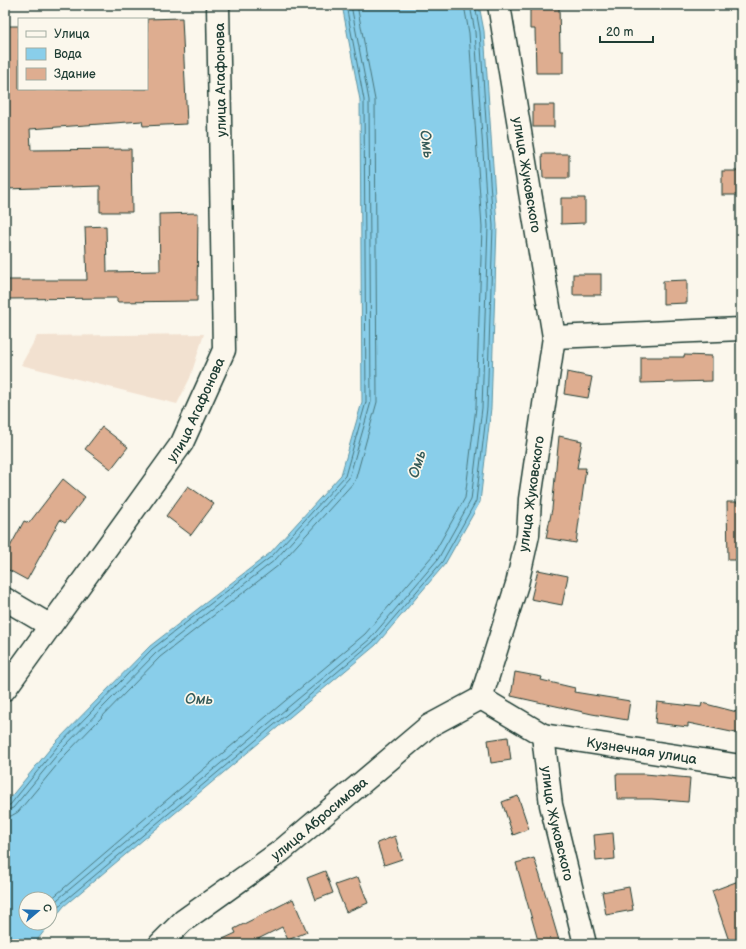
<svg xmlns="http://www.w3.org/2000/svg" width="746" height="949" font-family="'Balsamiq Sans',sans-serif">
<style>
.built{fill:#f2e1d0}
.water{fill:#89ceea;stroke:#5f94a1;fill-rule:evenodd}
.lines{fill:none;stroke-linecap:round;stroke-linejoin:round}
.shore{stroke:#49777d;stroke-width:1}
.building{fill:#dead90;stroke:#1f3d34}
.minor-casing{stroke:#1f3d34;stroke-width:25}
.minor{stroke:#fbf7ec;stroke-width:22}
.labels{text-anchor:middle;stroke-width:3.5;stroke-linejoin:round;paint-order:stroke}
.street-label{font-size:14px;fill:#1f3d34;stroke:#fbf7ec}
.water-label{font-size:15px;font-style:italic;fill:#345a58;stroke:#fbf7ec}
</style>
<rect width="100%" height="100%" fill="#fbf7ec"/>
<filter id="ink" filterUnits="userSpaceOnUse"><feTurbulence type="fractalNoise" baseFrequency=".025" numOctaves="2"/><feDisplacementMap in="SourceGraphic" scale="8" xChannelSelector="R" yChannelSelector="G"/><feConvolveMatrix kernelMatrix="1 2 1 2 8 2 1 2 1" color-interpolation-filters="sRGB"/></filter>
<g filter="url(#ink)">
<!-- built -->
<path class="built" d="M204,334L190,378L177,404L21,365L37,336Z"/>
<!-- water -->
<path class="water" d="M342,5H479L484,31L497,226L491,408L480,502L445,564L376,645L64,906L34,944H5V804L54,744L150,646L270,553L341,475L362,402L360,100ZM26,899H50V923H26Z"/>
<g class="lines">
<!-- shore -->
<g class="shore">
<path d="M5,806L10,805L57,747L152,649L272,556L345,476L366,402L364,100L346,5"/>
<path d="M5,811L13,808L61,750L156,653L275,560L349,478L371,402L369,100L351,5"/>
<path d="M5,817L11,816L18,812L66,754L160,657L279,565L355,481L377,402L375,100L357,5"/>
<path d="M50,900L162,804L365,634L433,555L465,498L476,407L482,227L469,33L464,5"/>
<path d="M50,909L58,899L370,639L438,559L471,500L482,408L488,226L475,32L470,5"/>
<path d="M50,917L62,903L373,642L442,562L476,501L487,408L493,226L480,32L475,5"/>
</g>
</g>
<!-- building -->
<g class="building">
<path d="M530,6H559L560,51H563V73H536L535,29H530Z"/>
<path d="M182,18L187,124L143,126L142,121L30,129L31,150L131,149L132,212H100V186L5,189V26H19V89H147V19Z"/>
<rect x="533" y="105" width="21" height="22"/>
<path d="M542,154H569V178H543Z"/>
<rect x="722" y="171" width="19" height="24"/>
<path d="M561,198H585V223L561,224Z"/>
<path d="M198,213L197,301L117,302V298L5,299V280H87L85,227L106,226L107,272L160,271L159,214Z"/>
<rect x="573" y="274" width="28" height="21"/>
<path d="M687,280V303L663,304V281Z"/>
<path d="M684,355L712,356V381L641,383V357H684Z"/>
<path d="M567,372L592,377L588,398L564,394Z"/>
<path d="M102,427L128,447L111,469L85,449Z"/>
<path d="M559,436L582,441L577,468H586L576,543L546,538L552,509Z"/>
<path d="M63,479L85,497L65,523L60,520L27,580L5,568V556L24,521L29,523Z"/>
<path d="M188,486L214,504L191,535L166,516Z"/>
<path d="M727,502H741V560H728Z"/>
<path d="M538,570L568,576L562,605L531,599Z"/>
<path d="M515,672L542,677L541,680L575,688L574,692L630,701L627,720L592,714L511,696Z"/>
<path d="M657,702L701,707L702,703L741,713V734L688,723V727L655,723Z"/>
<path d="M508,737L511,760L491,763L488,740Z"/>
<path d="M616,774H645L690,778L688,802L652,799H617Z"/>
<path d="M518,796L529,829L513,835L502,802Z"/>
<path d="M613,833L615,859L596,861L594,835Z"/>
<path d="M395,836L402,859L384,865L377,843Z"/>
<path d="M534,858L540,876L560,944H539L516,863Z"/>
<path d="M325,871L333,893L315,900L307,878Z"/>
<path d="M358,877L368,903L346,912L335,885Z"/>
<path d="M741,880V944H730L712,891Z"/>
<path d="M629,887L633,910L606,915L602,892Z"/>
<path d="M293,899L307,932L288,940L282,927L248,944H212L236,933L234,929Z"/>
</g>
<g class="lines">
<!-- minor casing -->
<g class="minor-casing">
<g id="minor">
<path id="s1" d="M499,5L554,337L530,499L528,535L517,584L481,698L543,735L551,805L585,944"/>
<path d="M554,337L741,329"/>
<path d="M5,599L49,625"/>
<path id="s2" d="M5,689L182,443L224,350L218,5"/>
<path id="s3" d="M543,735L741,766"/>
<path id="s4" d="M160,944L183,921L281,851L429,726L481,698"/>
</g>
</g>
<!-- minor -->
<use href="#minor" class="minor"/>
</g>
</g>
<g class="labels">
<!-- street labels -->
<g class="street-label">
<text transform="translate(220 80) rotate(-91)" y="5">улица Агафонова</text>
<text dy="5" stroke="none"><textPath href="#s1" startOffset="172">улица Жуковского</textPath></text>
<text dy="5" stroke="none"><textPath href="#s2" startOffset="339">улица Агафонова</textPath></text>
<text transform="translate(531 494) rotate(-82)" y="5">улица Жуковского</text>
<text dy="5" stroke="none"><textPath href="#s3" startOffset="100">Кузнечная улица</textPath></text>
<text dy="5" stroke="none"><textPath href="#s4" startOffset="203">улица Абросимова</textPath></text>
<text dy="5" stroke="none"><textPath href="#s1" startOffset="868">улица Жуковского</textPath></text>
</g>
<!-- water labels -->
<g class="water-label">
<text transform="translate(427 144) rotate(82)" y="5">Омь</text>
<text transform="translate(417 464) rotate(-72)" y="5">Омь</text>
<text x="199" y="704">Омь</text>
</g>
</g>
<!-- margin -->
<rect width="746" height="949" fill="none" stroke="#fbf7ec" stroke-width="20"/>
<rect x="10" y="10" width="726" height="929" fill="none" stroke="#1f3d34" stroke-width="1.5" filter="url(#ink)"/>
<!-- legend -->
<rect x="18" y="18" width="130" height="72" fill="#fbf7ec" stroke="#a3ada2"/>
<rect x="26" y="31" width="20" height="6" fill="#fbf7ec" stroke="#a3ada2"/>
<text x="54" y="38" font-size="12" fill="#1f3d34">Улица</text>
<rect x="26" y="48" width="20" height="12" fill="#89ceea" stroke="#a3ada2"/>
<text x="54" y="58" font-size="12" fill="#1f3d34">Вода</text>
<rect x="26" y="68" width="20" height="12" fill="#dead90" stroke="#a3ada2"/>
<text x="54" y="78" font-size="12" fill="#1f3d34">Здание</text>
<!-- north arrow -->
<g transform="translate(38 911) rotate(71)"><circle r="19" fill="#fbf7ec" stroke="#a3ada2"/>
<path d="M0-3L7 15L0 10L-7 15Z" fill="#1f6fb2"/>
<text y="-6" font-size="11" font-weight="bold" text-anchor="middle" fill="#1f3d34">С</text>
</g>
<!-- scale -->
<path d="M600 36v6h53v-6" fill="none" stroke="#1f3d34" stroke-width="2"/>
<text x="606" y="36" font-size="12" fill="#1f3d34" stroke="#fbf7ec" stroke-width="3" paint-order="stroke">20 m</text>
</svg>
